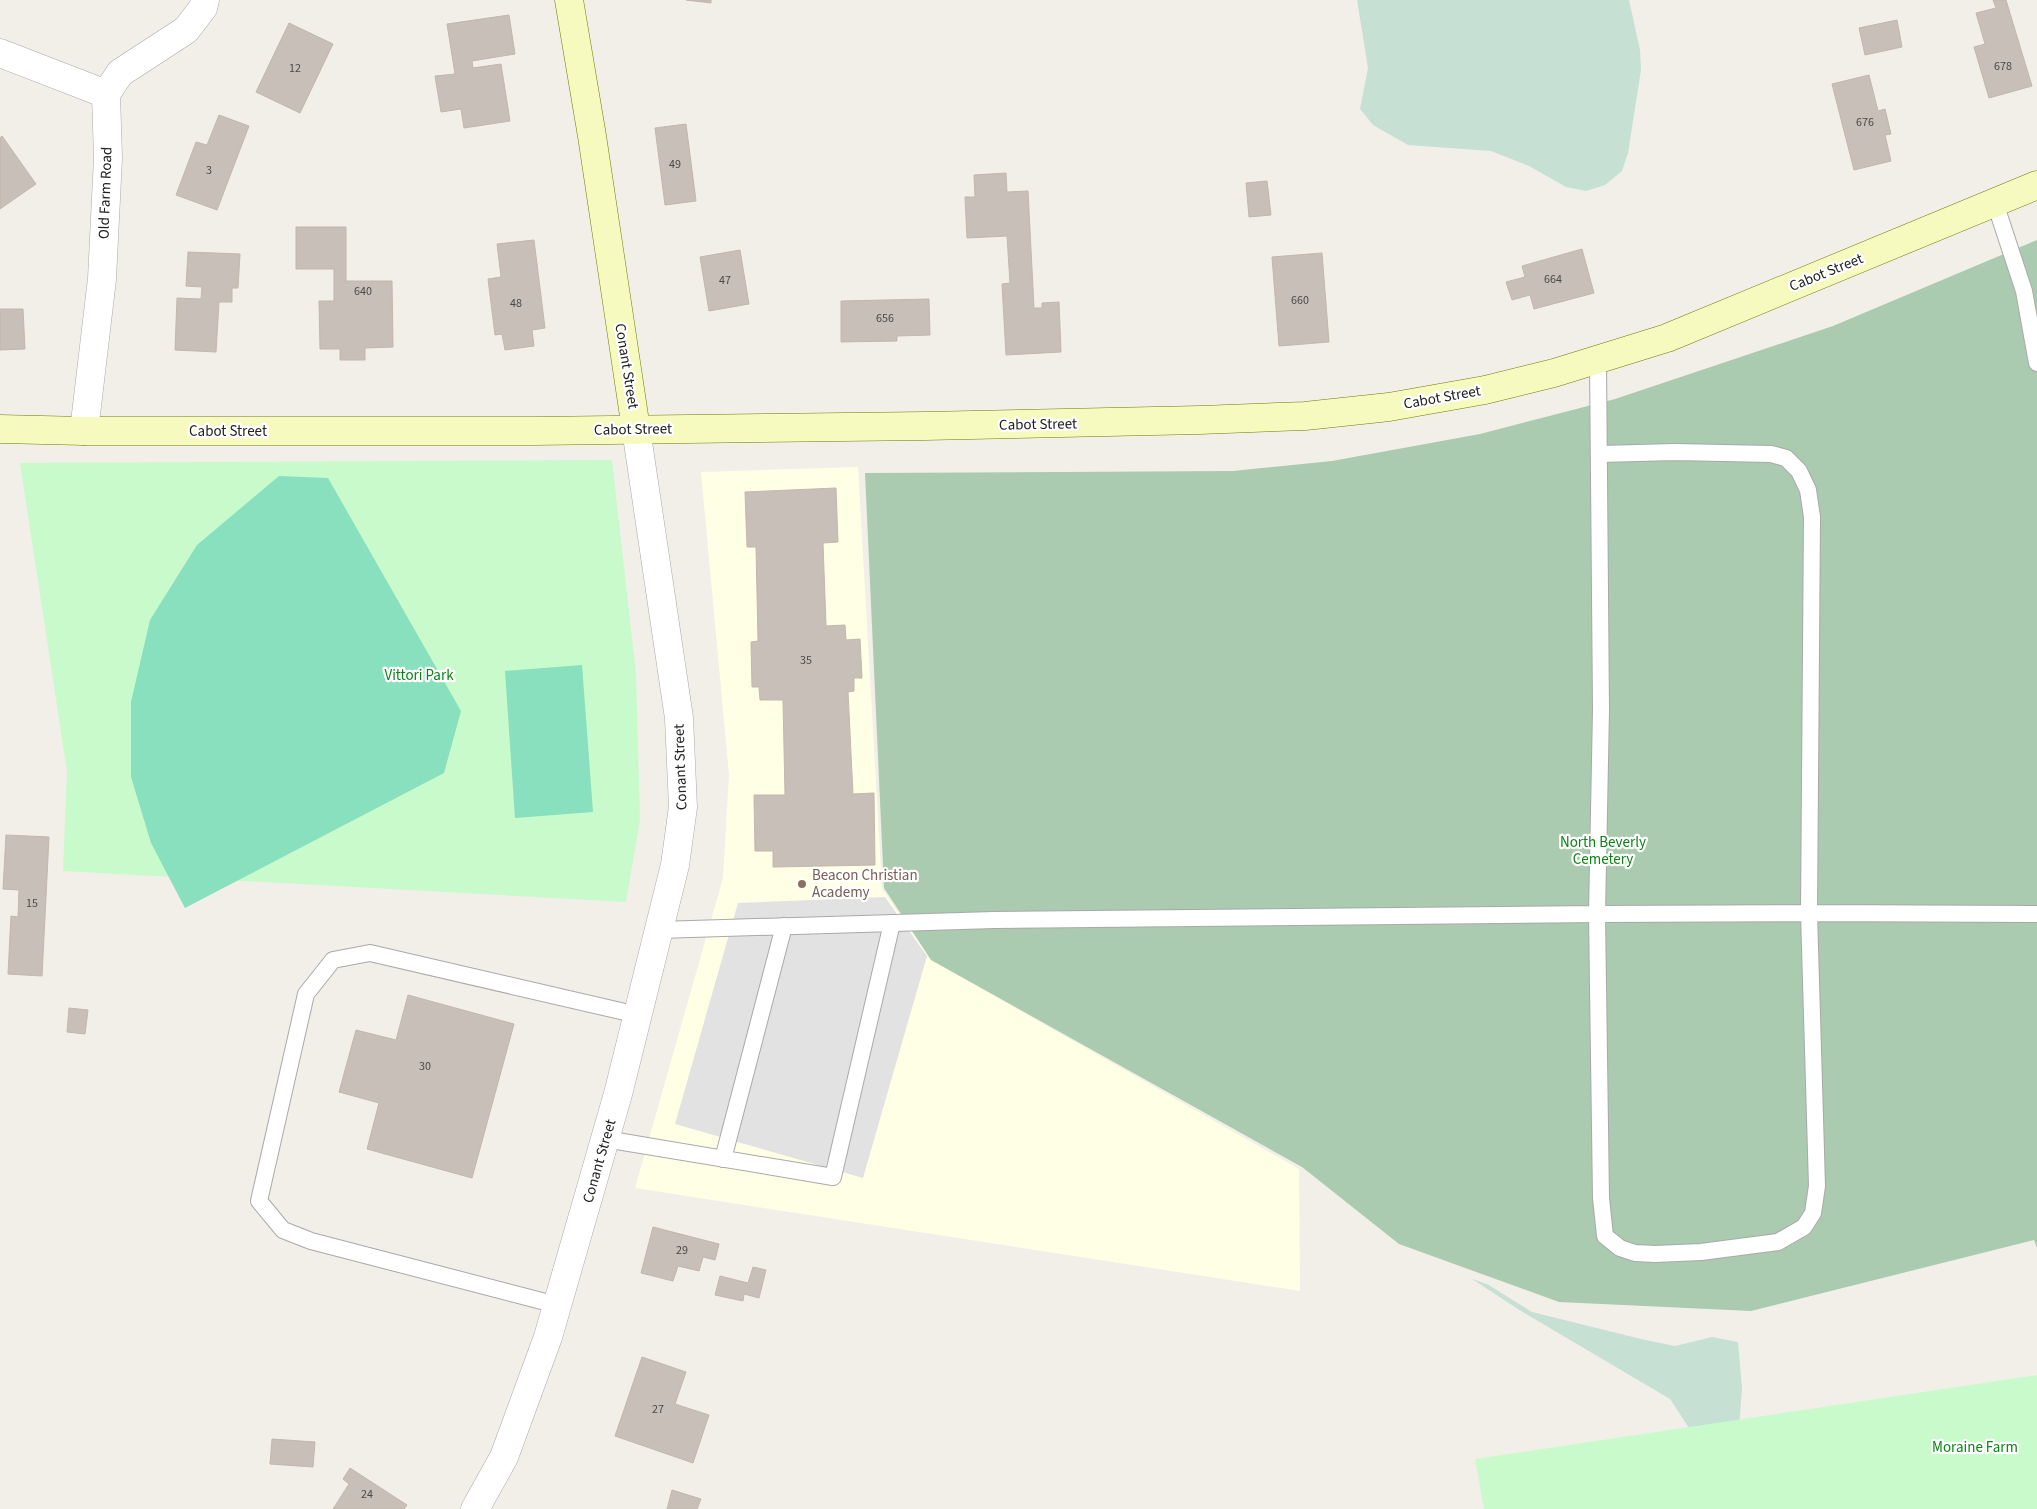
<svg xmlns="http://www.w3.org/2000/svg" width="2037" height="1509" font-family="'Source Sans 3',sans-serif">
<style>
.education{fill:#ffffe5}
.wetland{fill:#c6e0d4}
.cemetery{fill:#aacbaf}
.park{fill:#c8facc}
.pitch{fill:#88e0be}
.parking{fill:#e2e2e2}
.building{fill:#c7bfb8;stroke:#c4b6ab}
.lines{fill:none;stroke-linecap:round;stroke-linejoin:round}
.service-casing{stroke:#a9a9a9;stroke-width:18}
.minor-casing{stroke:#a9a9a9;stroke-width:29}
.tertiary-casing{stroke:#a9a9a9;stroke-width:29}
.secondary-casing{stroke:#707d05;stroke-width:29}
.service{stroke:#fff;stroke-width:16}
.minor{stroke:#fff;stroke-width:28}
.tertiary{stroke:#fff;stroke-width:28}
.secondary{stroke:#f7fabf;stroke-width:28}
.education-dot{fill:#8d6e63;stroke:#fff;stroke-width:2}
.labels{text-anchor:middle;stroke-width:4.5;stroke-linejoin:round;paint-order:stroke}
.number-label{font-size:12px;fill:#4b4948}
.street-label{font-size:15px;fill:#222;stroke:#fff}
.park-label{font-size:15px;fill:#0c8416;stroke:#fff}
.education-label{font-size:15px;fill:#785e54;stroke:#fff;text-anchor:start}
</style>
<rect width="100%" height="100%" fill="#f2efe9"/>
<!-- education -->
<path class="education" d="M858,467L882,889L931,960L1299,1169L1300,1291L635,1188L723,878L729,775L701,472Z"/>
<!-- wetland -->
<g class="wetland">
<path d="M1357,0H1629L1640,50L1641,70L1628,153L1622,171L1605,185L1586,191L1566,187L1529,166L1491,151L1408,145L1373,125L1360,109L1368,68Z"/>
<path d="M1472,1279L1487,1284L1532,1312L1641,1339L1675,1346L1712,1337L1738,1342L1742,1388L1735,1482L1737,1501L1670,1399L1521,1311Z"/>
</g>
<!-- cemetery -->
<path class="cemetery" d="M2037,240V1248L2034,1240L1751,1311L1559,1302L1399,1244L1302,1167L931,960L884,888L865,473L1233,471L1332,461L1480,434L1615,399L1833,326Z"/>
<!-- park -->
<g class="park">
<path d="M612,460L636,674L640,820L626,902L63,871L67,772L20,463Z"/>
<path d="M2037,1375V1509H1484L1475,1459Z"/>
</g>
<!-- pitch -->
<g class="pitch">
<path d="M279,476L328,478L461,711L444,773L185,908L151,843L131,777V702L150,620L197,545Z"/>
<path d="M582,665L593,812L515,818L505,671Z"/>
</g>
<!-- parking -->
<path class="parking" d="M885,897L927,956L863,1178L675,1124L738,903Z"/>
<!-- building -->
<g class="building">
<path d="M686,0H711V3Z"/>
<path d="M1993,0H2006L2032,86L1989,98L1974,47L1985,44L1976,13L1996,8Z"/>
<path d="M509,15L515,54L472,61L473,68L501,64L510,121L464,128L461,109L441,112L435,76L455,74L447,24Z"/>
<path d="M1897,20L1902,47L1865,55L1859,28Z"/>
<path d="M289,23L333,44L300,113L256,92Z"/>
<path d="M1869,75L1878,111L1885,109L1891,134L1885,135L1891,161L1854,170L1832,84Z"/>
<path d="M219,115L249,126L217,210L176,195L196,142L207,145Z"/>
<path d="M686,124L696,201L665,205L655,128Z"/>
<path d="M2,136L36,184L0,209V138Z"/>
<path d="M1006,173L1007,192L1028,191L1034,308H1042V303L1059,302L1061,352L1006,355L1002,284L1010,283L1007,236L967,238L965,197H975L974,175Z"/>
<path d="M1267,181L1271,215L1249,217L1246,183Z"/>
<path d="M296,227H346V281H392L393,347L365,348V360H340V349H320L319,301H334V269H296Z"/>
<path d="M534,240L545,328L532,330L534,346L505,350L502,334L495,335L488,279L501,277L497,244Z"/>
<path d="M1582,249L1594,293L1534,309L1530,295L1512,300L1506,282L1525,277L1522,266Z"/>
<path d="M740,250L749,304L709,311L700,257Z"/>
<path d="M188,252L240,254L238,288H232V302H219L216,352L175,350L177,298L201,299L202,287L186,286Z"/>
<path d="M1322,253L1329,342L1279,346L1272,257Z"/>
<path d="M929,299L930,335L897,336V341L841,342V301Z"/>
<path d="M0,309H23L25,349L0,350Z"/>
<path d="M836,488L838,542L823,543L826,626L845,625L846,640L860,639L862,678H854V691L848,692L853,794L874,793L875,865L773,867V851H755L754,795H785L783,700H760L759,687H752L751,642L758,641L756,547H747L745,492Z"/>
<path d="M6,835L49,837L42,976L8,974L11,916L18,917L19,890L3,889Z"/>
<path d="M408,995L514,1024L472,1178L367,1149L379,1103L339,1092L356,1030L396,1040Z"/>
<path d="M69,1008L88,1010L85,1034L67,1032Z"/>
<path d="M653,1227L719,1244L715,1260L703,1257L699,1271L678,1266L673,1281L641,1273Z"/>
<path d="M753,1267L766,1270L759,1298L744,1294L743,1301L715,1295L720,1276L748,1283Z"/>
<path d="M642,1357L686,1372L675,1404L709,1415L693,1463L615,1436Z"/>
<path d="M272,1439L315,1442L313,1467L270,1464Z"/>
<path d="M350,1468L407,1505L404,1509H333L349,1484L343,1479Z"/>
<path d="M672,1490L701,1499L697,1509H667Z"/>
</g>
<g class="lines">
<!-- service casing -->
<g class="service-casing">
<g id="service">
<path d="M1995,203L2024,291L2037,363"/>
<path d="M1600,454L1675,452L1771,454L1786,458L1799,471L1808,490L1812,517L1809,913L1597,914L1601,1198L1605,1236L1620,1248L1635,1253L1655,1254L1701,1252L1778,1242L1804,1227L1813,1213L1817,1186L1809,913L2037,914"/>
<path d="M659,930L994,920L1597,914L1601,710L1598,360"/>
<path d="M605,1139L833,1177L892,923"/>
<path d="M723,1159L784,926"/>
<path d="M557,1305L311,1241L283,1230L259,1201L306,994L333,960L370,953L638,1015"/>
</g>
</g>
<!-- minor casing -->
<g class="minor-casing">
<g id="minor">
<path d="M0,53L106,94"/>
<path d="M84,431L102,279L108,158L106,94L120,73L186,30L203,8L205,0"/>
</g>
</g>
<!-- tertiary casing -->
<g class="tertiary-casing">
<path id="tertiary" d="M475,1509L504,1457L548,1337L618,1094L675,865L683,807L679,718L636,429"/>
</g>
<!-- secondary casing -->
<g class="secondary-casing">
<g id="secondary">
<path d="M569,0L592,136L636,429"/>
<path d="M0,429L84,431H535L925,426L1200,420L1305,416L1389,407L1485,390L1554,373L1667,338L2037,185"/>
</g>
</g>
<!-- service -->
<use href="#service" class="service"/>
<!-- minor -->
<use href="#minor" class="minor"/>
<!-- tertiary -->
<use href="#tertiary" class="tertiary"/>
<!-- secondary -->
<use href="#secondary" class="secondary"/>
</g>
<!-- markers -->
<circle class="education-dot" cx="802" cy="884" r="5"/>
<g class="labels">
<!-- number labels -->
<g class="number-label">
<text x="2003" y="70">678</text>
<text x="295" y="72">12</text>
<text x="1865" y="126">676</text>
<text x="675" y="168">49</text>
<text x="209" y="174">3</text>
<text x="1553" y="283">664</text>
<text x="725" y="284">47</text>
<text x="363" y="295">640</text>
<text x="1300" y="304">660</text>
<text x="516" y="307">48</text>
<text x="885" y="322">656</text>
<text x="806" y="664">35</text>
<text x="32" y="907">15</text>
<text x="425" y="1070">30</text>
<text x="682" y="1254">29</text>
<text x="658" y="1413">27</text>
<text x="367" y="1498">24</text>
</g>
<!-- street labels -->
<g class="street-label">
<text transform="translate(105 193) rotate(-88)" y="5">Old Farm Road</text>
<text transform="translate(1826 272) rotate(-22)" y="5">Cabot Street</text>
<text transform="translate(627 366) rotate(81)" y="5">Conant Street</text>
<text transform="translate(1442 397) rotate(-10)" y="5">Cabot Street</text>
<text transform="translate(1038 424) rotate(-1)" y="5">Cabot Street</text>
<text transform="translate(633 429) rotate(-1)" y="5">Cabot Street</text>
<text x="228" y="436">Cabot Street</text>
<text transform="translate(680 767) rotate(-92)" y="5">Conant Street</text>
<text transform="translate(599 1161) rotate(-74)" y="5">Conant Street</text>
</g>
<!-- park labels -->
<g class="park-label">
<text x="419" y="680">Vittori Park</text>
<text x="1603" y="847">North Beverly<tspan x="1603" dy="17">Cemetery</tspan></text>
<text x="1975" y="1452">Moraine Farm</text>
</g>
<!-- education labels -->
<g class="education-label">
<text x="812" y="880">Beacon Christian<tspan x="812" dy="17">Academy</tspan></text>
</g>
</g>
</svg>
